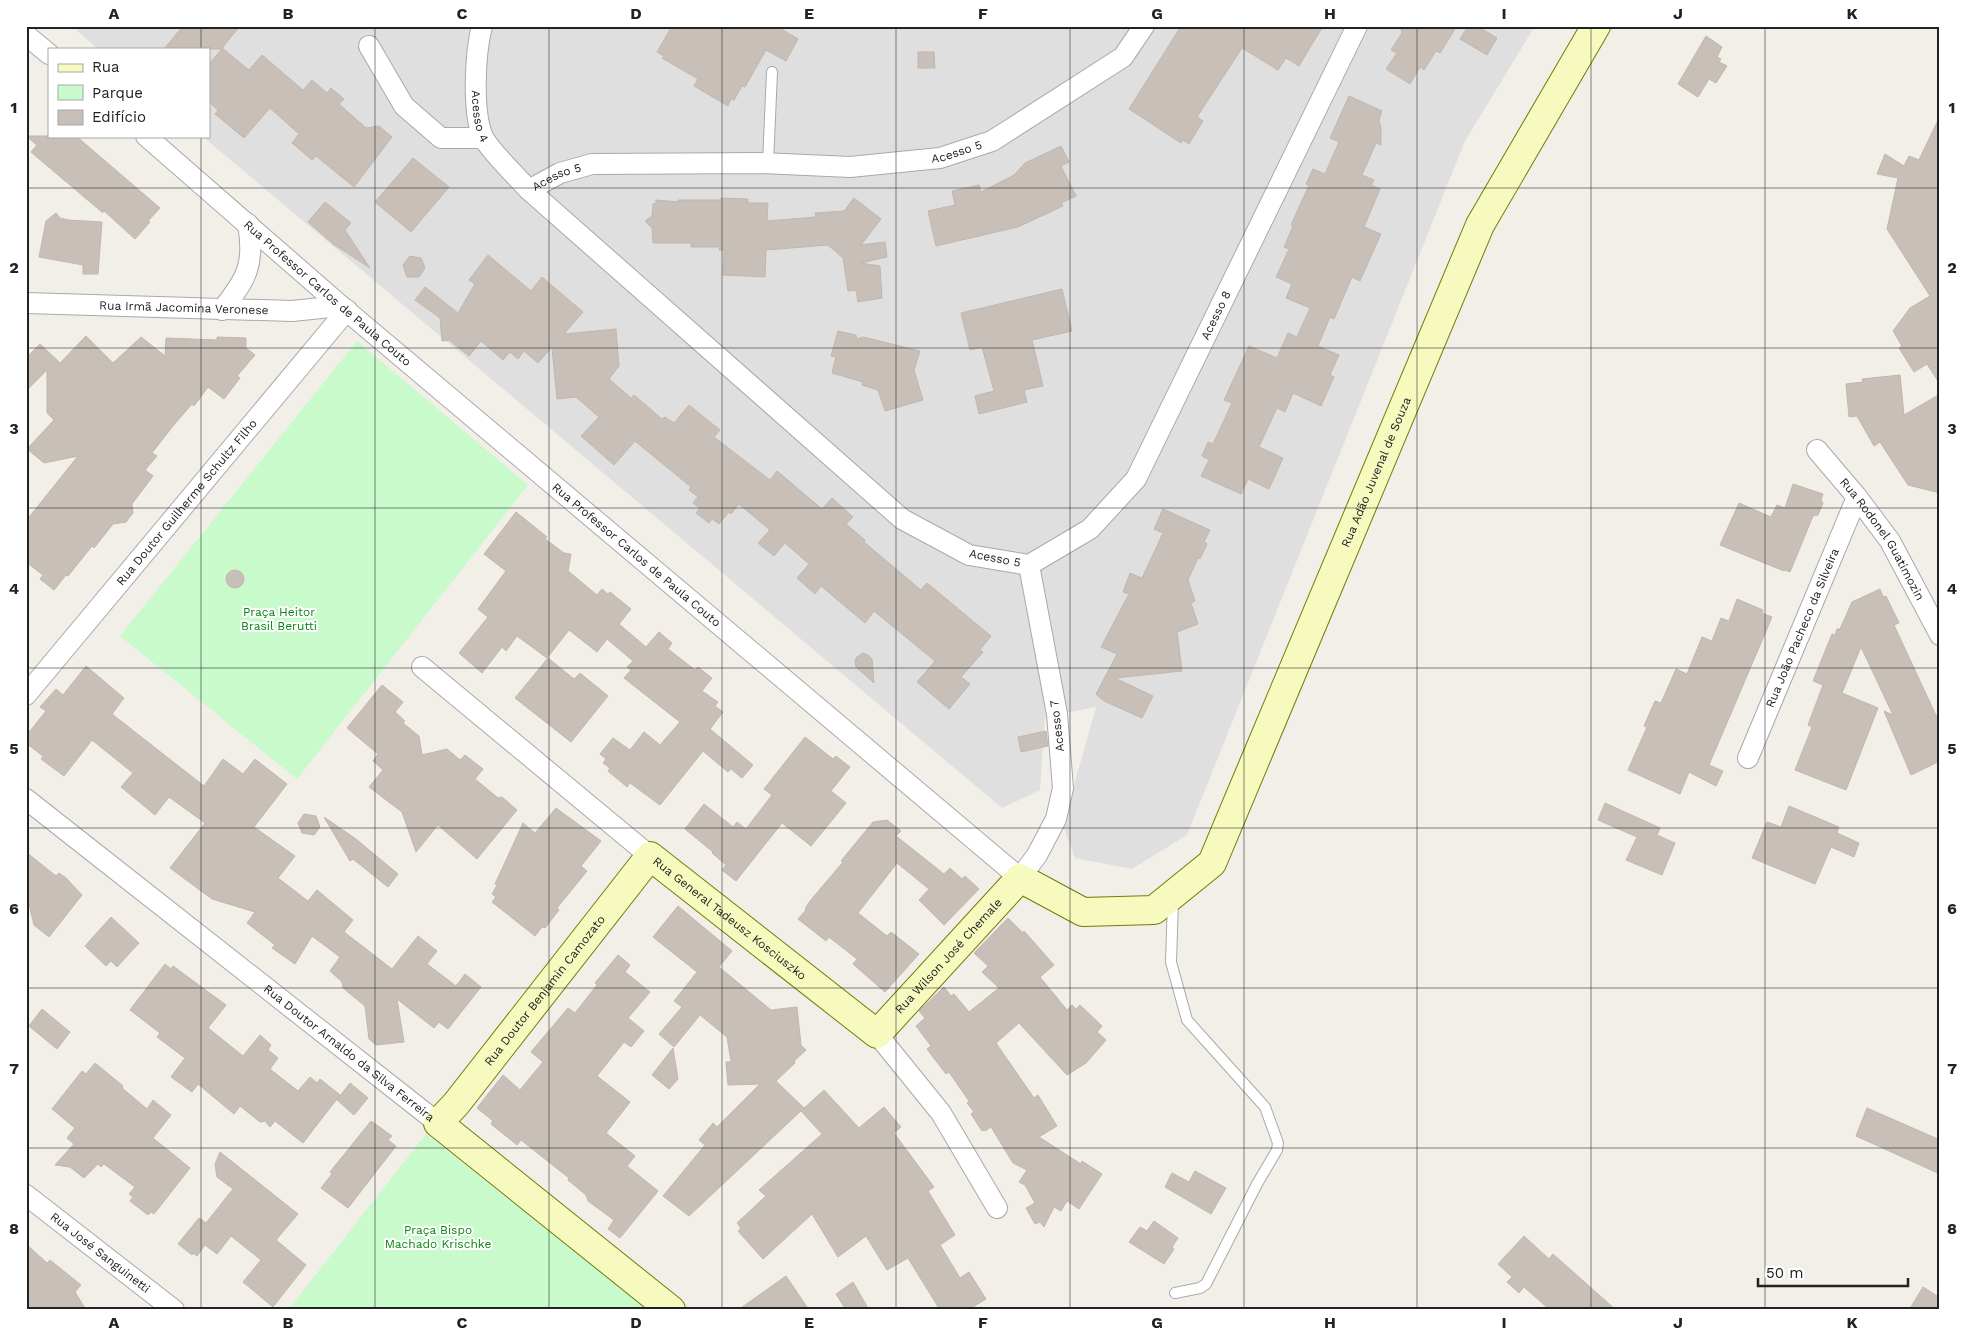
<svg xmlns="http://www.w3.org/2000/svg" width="1966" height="1336" font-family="'Work Sans',sans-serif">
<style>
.residential{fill:#e0dfdf}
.park{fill:#c8facc}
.building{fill:#c7bfb8;stroke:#c4b6ab}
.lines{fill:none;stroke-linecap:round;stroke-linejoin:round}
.lane-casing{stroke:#a9a9a9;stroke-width:12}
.street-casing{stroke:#a9a9a9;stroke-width:22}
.secondary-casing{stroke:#707d05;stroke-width:30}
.lane{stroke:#fff;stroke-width:10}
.street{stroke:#fff;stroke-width:20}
.secondary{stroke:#f7fabf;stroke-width:28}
.grid{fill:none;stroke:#222;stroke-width:1;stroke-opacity:0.55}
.labels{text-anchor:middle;stroke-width:4;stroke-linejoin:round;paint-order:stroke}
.street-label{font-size:12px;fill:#222;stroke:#fff}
.park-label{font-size:12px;fill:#0c8416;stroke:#fff}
.neatline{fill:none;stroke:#222;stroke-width:2}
.grid-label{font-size:16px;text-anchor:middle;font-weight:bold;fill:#222}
</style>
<rect width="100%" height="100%" fill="#f2efe9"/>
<!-- residential -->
<path class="residential" d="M72,26H1535L1465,141L1187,835L1132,869L1075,858L1063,825L1096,707L1045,717L1040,790L1002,808L202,136H209V49H98Z"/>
<!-- park -->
<g class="park">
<path d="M357,341L528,485L297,779L120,636Z"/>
<path d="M426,1134L649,1310H288Z"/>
</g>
<!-- building -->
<g class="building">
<path d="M183,26H240L222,48L249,70L262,55L303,90L312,80L327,93L331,88L344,99L339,104L366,128L379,126L392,137L354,187L316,156L312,160L292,143L299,134L270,108L244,138L215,114L218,110L209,102V64L222,49H164Z"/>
<path d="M672,26H776L798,39L786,61L766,50L745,87L742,86L734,100L731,99L728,106L694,86L698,79L662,58L664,56L657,52Z"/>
<path d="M1181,26H1323L1299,66L1286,58L1278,70L1242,48L1197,117L1203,121L1189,144L1183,140L1181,143L1129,109Z"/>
<path d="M1400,26H1457L1440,53L1436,51L1424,70L1420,67L1410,84L1386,69L1397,53L1391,50L1402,33Z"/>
<path d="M1468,26H1477L1497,38L1487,55L1460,39Z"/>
<path d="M1706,36L1722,47L1717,57L1721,59L1719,62L1727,66L1716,83L1709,79L1698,97L1678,84Z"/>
<path d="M918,52H934L935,68H918Z"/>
<path d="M1349,96L1382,111L1379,120L1381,128V145L1376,143L1362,175L1374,180L1371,185L1380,189L1364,227L1381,234L1360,281L1352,277L1334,319L1330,317L1318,346L1339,355L1330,375L1334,377L1321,406L1293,393L1285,412L1277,408L1259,447L1283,458L1269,489L1248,479L1241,494L1201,476L1209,460L1202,456L1208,442L1213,444L1232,403L1224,400L1249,346L1277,358L1288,333L1297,337L1310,308L1286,298L1292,284L1276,277L1289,249L1284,247L1293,226L1291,225L1309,185L1306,184L1313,169L1325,174L1339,142L1330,138Z"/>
<path d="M1940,116V384L1927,364L1914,372L1899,348L1902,346L1893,331L1910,308L1930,296L1887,229L1898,178L1877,174L1885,154L1904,166L1909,156L1919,160Z"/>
<path d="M26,136H76L160,208L148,221L150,222L135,239L103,210V213L31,152L37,145Z"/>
<path d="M1061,146L1069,162L1061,166L1076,196L1061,203L1063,206L1018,227L936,246L928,211L955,205L952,191L979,185L981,192L1014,175L1025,163Z"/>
<path d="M413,158L449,187L411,232L375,202Z"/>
<path d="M721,198L748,199V203H768L767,221L816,217L815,213L844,211L854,198L881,219L861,245L885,242L887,257L861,263L880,266L882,298L858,302L856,290L848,291L843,258L828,245L766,250L765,277L723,275L724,250H719L720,247H691V243H653L652,228L645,221L652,216L653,204L656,203V200L678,202V200H721Z"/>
<path d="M325,202L351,223L345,230L370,268L333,244L308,222Z"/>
<path d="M56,213L60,218L68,220L102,222L98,274H83V265L39,257L46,221Z"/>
<path d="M488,255L531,291L542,277L583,312L564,334L616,329L619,366L609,379L631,398L634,395L662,419L665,417L674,423L689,405L720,430L714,437L770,480L777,471L822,509L832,498L853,517L846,524L865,540L864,542L921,590L927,583L991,636L980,650L983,652L961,677L970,684L949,709L917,682L935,661L874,611L865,623L821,586L815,594L797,578L809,564L785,543L774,556L758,543L770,530L739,504L731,514L729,512L719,524L712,519L709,523L696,513L700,508L693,503L698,497L689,490L691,487L635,441L614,465L581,436L599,417L576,397L557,399L552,347L538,363L524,351L518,359L510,352L503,360L481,341L469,356L449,340L442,341L440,318L415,300L425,287L458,313L475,284L469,280Z"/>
<path d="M410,256L421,258L425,268L419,277H407L403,265Z"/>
<path d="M1062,289L1072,331L1032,340L1043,386L1024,390L1027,402L979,414L975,396L994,391L982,347L970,350L961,313Z"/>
<path d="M838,331L856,335L857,339L863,337L920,351L914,370L923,400L885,411L878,390L862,385L863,382L832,373L836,357L831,356Z"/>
<path d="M86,336L113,363L141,337L165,356L166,338L217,340V337L246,338V348L255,355L237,376L240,378L224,399L208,387L194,406L192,404L173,426L152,453L157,456L145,470L153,476L132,504L133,513L126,522L113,524L94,548L92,546L68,576L66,575L54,590L40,579L43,575L26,562V521L78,456L44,463L27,449L54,420L47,413V370L26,391V358L40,344L60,363Z"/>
<path d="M1900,375L1904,415L1940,394V493L1908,485L1880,442L1874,446L1857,416L1849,417L1846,384L1863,382L1862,379Z"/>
<path d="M1793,484L1823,494L1821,500L1823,503L1818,515L1813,516L1790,572L1785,570L1784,571L1720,545L1739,503L1771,517L1777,505L1785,508Z"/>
<path d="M1163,509L1210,530L1204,542L1207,544L1200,559L1198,558L1188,580L1195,601L1191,603L1198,624L1177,632L1182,671L1115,678L1153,696L1142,718L1104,701L1096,694L1117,654L1101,647L1129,594L1123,592L1130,573L1142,578L1163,533L1154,529Z"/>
<path d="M516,512L547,537L545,539L564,553L571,554L568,571L597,595L602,589L608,594L610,592L631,609L619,624L646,647L659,632L672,643L668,649L695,670L698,667L712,678L702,691L718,702L715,706L723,712L710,729L753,765L742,778L731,769L728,772L703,751L660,805L630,783L627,787L608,771L610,768L603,763L606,759L600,754L613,738L630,750L644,732L660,745L680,722L624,678L631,670L627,667L633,661L607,639L597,652L569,630L547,658L517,636L506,651L502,647L482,673L459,653L488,617L478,609L506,571L484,554Z"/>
<circle cx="235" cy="579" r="9"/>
<path d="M1880,589L1883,597L1886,596L1899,623L1894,625L1940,724V761L1911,775L1884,711L1893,715L1861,647L1842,693L1878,708L1846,790L1795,770L1812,727L1808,725L1823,685L1813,681L1832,634L1835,635L1837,629H1840L1852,602Z"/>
<path d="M1737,599L1763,610L1762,613L1772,617L1709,765L1723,771L1716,786L1689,772L1680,794L1628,770L1647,727L1644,726L1655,701L1661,703L1676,669L1687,674L1702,637L1712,641L1721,618L1729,621Z"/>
<path d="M863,653L868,655L872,659L874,683L856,667L855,661L857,657Z"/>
<path d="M548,658L574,679L580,673L608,696L571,742L515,698Z"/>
<path d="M86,666L124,698L112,714L204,786L223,759L243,774L255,759L287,784L254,827L295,856L278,878L308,901L317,890L353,920L344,932L392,969L418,936L437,951L427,964L456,986L465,974L481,987L448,1029L439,1022L434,1028L397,999L404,1042L376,1045L369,1039L365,1006L343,988L342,982L330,971L340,957L312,936L295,964L272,948L275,945L247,923L255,912L212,899L170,868L205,823L169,797L155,815L121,787L133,773L92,740L64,776L41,759L43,756L26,743V736L46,711L40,707L56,689L63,695Z"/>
<path d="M382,685L403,702L395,712L405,721L403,723L419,736L422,755L447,749L460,760L465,755L483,769L475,779L498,798L502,797L517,810L477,859L438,825L416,852L402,812L369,787L383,770L373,761L378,754L347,728Z"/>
<path d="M1046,731L1048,746L1021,752L1018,737Z"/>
<path d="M805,737L833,759L836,756L850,767L831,791L846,803L811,846L782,823L736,881L722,870L726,865L712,853L713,852L685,829L704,804L733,827L737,822L746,829L772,795L764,789Z"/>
<path d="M1605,803L1660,828L1657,835L1675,843L1662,875L1626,860L1637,837L1598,820Z"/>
<path d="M1789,806L1839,827L1837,833L1859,843L1854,857L1831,847L1815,884L1752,858L1767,822L1781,827Z"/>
<path d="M556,808L601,841L581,866L587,871L557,908L559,910L545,928L542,927L535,936L492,902L496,897L492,894L497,885L495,884L523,823L535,833Z"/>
<path d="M304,814L316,816L320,827L314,835L302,833L298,823Z"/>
<path d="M324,817L356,839L398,874L388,887L353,859L350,861Z"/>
<path d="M887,820L901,831L896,836L944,874L950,868L962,879L965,876L979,889L944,925L919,900L929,889L897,863L858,913L887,936L891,932L919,954L885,992L853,964L857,959L829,937L826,941L798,919L806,910L805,909L810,901L843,862L841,861L873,822Z"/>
<path d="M26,852L56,876L59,873L66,878L82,895L49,937L34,925L26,892Z"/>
<path d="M678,906L732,951L719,967L771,1010L797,1007L801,1045L806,1050L794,1061L795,1063L776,1081L804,1108L689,1216L663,1196L705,1145L699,1140L713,1123L717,1127L760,1084L728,1085L726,1062H731L727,1037L700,1015L674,1047L659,1034L682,1007L674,1001L697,972L653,937Z"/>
<path d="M111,917L139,943L117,967L111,961L106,966L85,946Z"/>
<path d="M1008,918L1023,933L1024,931L1054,965L1040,977L1067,1010L1072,1005L1076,1009L1080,1005L1102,1026L1097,1032L1106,1040L1086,1063L1067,1075L1019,1023L996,1043L1034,1098L1038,1095L1057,1126L1039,1137L1081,1164L1082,1161L1102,1174L1079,1209L1067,1201L1061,1211L1054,1207L1044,1227L1040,1222L1035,1224L1026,1208L1035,1203L1025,1185L1019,1182L1027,1170L1013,1163L991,1127L985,1131L984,1130L982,1131L971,1114L974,1112L967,1103L969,1101L949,1072L946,1074L927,1049L931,1046L916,1026L925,1018L919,1011L944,987L951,996L954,994L969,1012L999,988L982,972L988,966L974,953Z"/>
<path d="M618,955L630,965L625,972L650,992L628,1018L644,1031L631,1047L624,1042L597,1076L630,1102L606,1133L635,1156L627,1166L658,1191L620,1238L608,1229L614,1220L588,1201L586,1195L568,1180L569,1178L521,1140L517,1145L491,1124L493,1121L477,1108L503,1075L520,1090L543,1062L531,1052L568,1008L575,1013L597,985L595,983Z"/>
<path d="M165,964L171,969L173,966L226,1005L208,1028L243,1056L260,1035L271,1045L268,1050L278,1058L270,1069L298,1091L310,1077L317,1083L320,1079L340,1095L303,1143L275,1121L270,1127L265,1121L260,1122L240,1106L234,1114L198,1084L192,1092L171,1077L185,1058L157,1037L160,1033L130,1010Z"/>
<path d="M42,1009L70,1032L57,1049L29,1026Z"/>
<path d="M673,1048L678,1079L669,1089L652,1075Z"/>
<path d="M95,1063L123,1086L122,1088L147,1109L153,1100L171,1115L153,1138L190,1168L154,1214L151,1212L148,1215L130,1201L133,1197L129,1194L135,1187L104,1164L101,1167L98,1164L84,1178L70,1167L55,1165L74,1144L67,1138L75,1128L52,1109L82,1071L86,1074Z"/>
<path d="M350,1083L368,1098L354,1115L337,1100Z"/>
<path d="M824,1090L859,1128L884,1107L901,1127L894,1133L934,1187L928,1191L955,1235L940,1245L960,1278L969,1272L986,1299L968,1310H940L908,1258L887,1270L866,1236L838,1257L812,1214L763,1259L738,1231L741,1228L737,1223L766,1196L759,1190L822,1134L801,1111Z"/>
<path d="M1867,1108L1940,1140V1174L1856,1136Z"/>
<path d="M371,1121L392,1136L388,1140L396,1146L348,1208L321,1188L332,1174L330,1172Z"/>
<path d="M220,1152L298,1214L276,1240L306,1265L273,1307L243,1282L261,1260L231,1236L217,1254L205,1245L197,1256L193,1253L192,1255L178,1244L199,1218L206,1223L233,1189L217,1177L215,1164Z"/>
<path d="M1195,1171L1226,1188L1211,1214L1165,1187L1172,1173L1189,1182Z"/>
<path d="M1154,1221L1178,1238L1172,1247L1174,1249L1164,1264L1129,1242L1140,1227L1147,1231Z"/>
<path d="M1524,1236L1549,1259L1553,1254L1616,1310H1550L1524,1287L1519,1293L1507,1282L1512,1277L1498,1264Z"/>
<path d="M26,1244L47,1263L50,1260L81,1285L75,1292L86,1310H34L26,1303Z"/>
<path d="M786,1276L809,1310H738Z"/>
<path d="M853,1282L869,1310H846L836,1294Z"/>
<path d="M1923,1287L1940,1298V1310H1909Z"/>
</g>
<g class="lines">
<!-- lane casing -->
<g class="lane-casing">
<g id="lane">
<path d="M768,163L772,72"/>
<path d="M1173,900L1171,962L1187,1020L1265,1107L1278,1143L1277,1150L1257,1184L1206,1284L1200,1288L1175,1293"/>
</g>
</g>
<!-- street casing -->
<g class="street-casing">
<g id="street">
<path id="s1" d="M482,26C475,53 472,112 483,137C490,151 518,178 529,190"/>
<path d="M26,35L49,54"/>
<path d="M369,46L404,106L441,138H483"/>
<path id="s2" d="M146,136L341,306L1020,878L1037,855L1056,819L1063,788L1057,714L1029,565"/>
<path id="s3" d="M26,303L292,311L341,306"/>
<path d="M222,310C247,278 255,265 248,224"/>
<path id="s4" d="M1817,450L1857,497L1890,541L1940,635"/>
<path id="s5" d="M1029,565L969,555L902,519L529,190L560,173L592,164L761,163L850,167L940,158L992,141L1123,57L1144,26"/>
<path id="s6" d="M1029,565L1090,529L1136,479L1357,26"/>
<path d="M422,667L650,856"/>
<path id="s7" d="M26,695L347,310"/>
<path id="s8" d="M1748,758L1857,497"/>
<path id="s9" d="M26,799L438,1123"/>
<path d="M877,1034L941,1113L997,1208"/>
<path id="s10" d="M26,1195L174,1310"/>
</g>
</g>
<!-- secondary casing -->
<g class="secondary-casing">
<g id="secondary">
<path id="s11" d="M671,1310L438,1123L456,1104L650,856L877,1034L1020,878L1083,912L1154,910L1212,863L1480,225L1596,26"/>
</g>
</g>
<!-- lane -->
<use href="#lane" class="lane"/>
<!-- street -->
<use href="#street" class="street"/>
<!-- secondary -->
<use href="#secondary" class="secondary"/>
</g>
<!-- grid -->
<path class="grid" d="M201,26V49M375,26V1310M549,26V1310M722,26V1310M896,26V1310M1070,26V1310M1244,26V1310M1417,26V1310M1591,26V1310M1765,26V1310M201,136V1310M26,188H1940M26,348H1940M26,508H1940M26,668H1940M26,828H1940M26,988H1940M26,1148H1940"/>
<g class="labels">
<!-- street labels -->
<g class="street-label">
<text dy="4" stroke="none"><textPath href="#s1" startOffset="91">Acesso 4</textPath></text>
<text dy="4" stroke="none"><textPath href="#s5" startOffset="1069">Acesso 5</textPath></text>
<text dy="4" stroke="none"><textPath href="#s5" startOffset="665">Acesso 5</textPath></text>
<text dy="4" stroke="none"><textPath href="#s2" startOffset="240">Rua Professor Carlos de Paula Couto</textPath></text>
<text dy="4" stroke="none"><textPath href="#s3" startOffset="158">Rua Irmã Jacomina Veronese</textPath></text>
<text dy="4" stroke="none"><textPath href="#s6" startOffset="321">Acesso 8</textPath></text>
<text dy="4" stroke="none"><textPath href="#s11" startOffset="1781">Rua Adão Juvenal de Souza</textPath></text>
<text dy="4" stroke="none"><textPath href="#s7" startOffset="251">Rua Doutor Guilherme Schultz Filho</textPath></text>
<text dy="4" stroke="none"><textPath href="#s4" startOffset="111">Rua Rodonel Guatimozin</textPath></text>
<text dy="4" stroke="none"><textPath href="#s2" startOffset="645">Rua Professor Carlos de Paula Couto</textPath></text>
<text transform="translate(995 558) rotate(11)" y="4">Acesso 5</text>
<text dy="4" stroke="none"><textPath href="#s8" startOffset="141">Rua João Pacheco da Silveira</textPath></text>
<text transform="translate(1057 726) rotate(-97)" y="4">Acesso 7</text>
<text dy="4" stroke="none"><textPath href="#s11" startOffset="741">Rua General Tadeusz Kosciuszko</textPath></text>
<text dy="4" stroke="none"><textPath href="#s11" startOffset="1034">Rua Wilson José Chemale</textPath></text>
<text dy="4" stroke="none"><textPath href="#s11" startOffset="469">Rua Doutor Benjamin Camozato</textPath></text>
<text dy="4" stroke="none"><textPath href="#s9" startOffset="411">Rua Doutor Arnaldo da Silva Ferreira</textPath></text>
<text dy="4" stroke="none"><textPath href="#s10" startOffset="94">Rua José Sanguinetti</textPath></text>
</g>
<!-- park labels -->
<g class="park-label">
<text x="279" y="616">Praça Heitor<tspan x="279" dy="14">Brasil Berutti</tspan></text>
<text x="438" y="1234">Praça Bispo<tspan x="438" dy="14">Machado Krischke</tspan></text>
</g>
</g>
<!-- border -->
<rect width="1966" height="1336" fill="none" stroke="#ffffff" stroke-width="55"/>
<!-- legend -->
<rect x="48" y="48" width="162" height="90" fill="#ffffff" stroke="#a7a7a7"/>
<rect x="58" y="64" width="25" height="8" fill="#f7fabf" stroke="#a7a7a7"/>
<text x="92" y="72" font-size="15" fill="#222222">Rua</text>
<rect x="58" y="85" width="25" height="15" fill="#c8facc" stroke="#a7a7a7"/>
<text x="92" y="98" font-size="15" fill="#222222">Parque</text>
<rect x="58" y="110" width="25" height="15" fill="#c7bfb8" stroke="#a7a7a7"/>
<text x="92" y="122" font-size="15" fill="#222222">Edifício</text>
<!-- scale -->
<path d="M1758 1278v8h150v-8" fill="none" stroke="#222222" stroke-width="2.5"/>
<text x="1766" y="1278" font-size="15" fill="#222222" stroke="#ffffff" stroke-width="4" paint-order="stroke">50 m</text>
<rect x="28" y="28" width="1910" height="1280" class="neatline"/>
<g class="grid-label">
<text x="114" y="19">A</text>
<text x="288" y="19">B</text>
<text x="462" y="19">C</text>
<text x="636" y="19">D</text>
<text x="809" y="19">E</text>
<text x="983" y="19">F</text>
<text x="1157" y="19">G</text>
<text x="1330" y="19">H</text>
<text x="1504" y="19">I</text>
<text x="1678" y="19">J</text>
<text x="1852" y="19">K</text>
<text x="14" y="113">1</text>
<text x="1952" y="113">1</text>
<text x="14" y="273">2</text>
<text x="1952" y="273">2</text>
<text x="14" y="434">3</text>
<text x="1952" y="434">3</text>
<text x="14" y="594">4</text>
<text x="1952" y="594">4</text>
<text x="14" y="754">5</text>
<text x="1952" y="754">5</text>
<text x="14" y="914">6</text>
<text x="1952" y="914">6</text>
<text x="14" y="1074">7</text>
<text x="1952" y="1074">7</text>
<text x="14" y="1234">8</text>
<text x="1952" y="1234">8</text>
<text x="114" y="1328">A</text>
<text x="288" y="1328">B</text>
<text x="462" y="1328">C</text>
<text x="636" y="1328">D</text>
<text x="809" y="1328">E</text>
<text x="983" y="1328">F</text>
<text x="1157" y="1328">G</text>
<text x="1330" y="1328">H</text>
<text x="1504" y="1328">I</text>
<text x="1678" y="1328">J</text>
<text x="1852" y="1328">K</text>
</g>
</svg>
